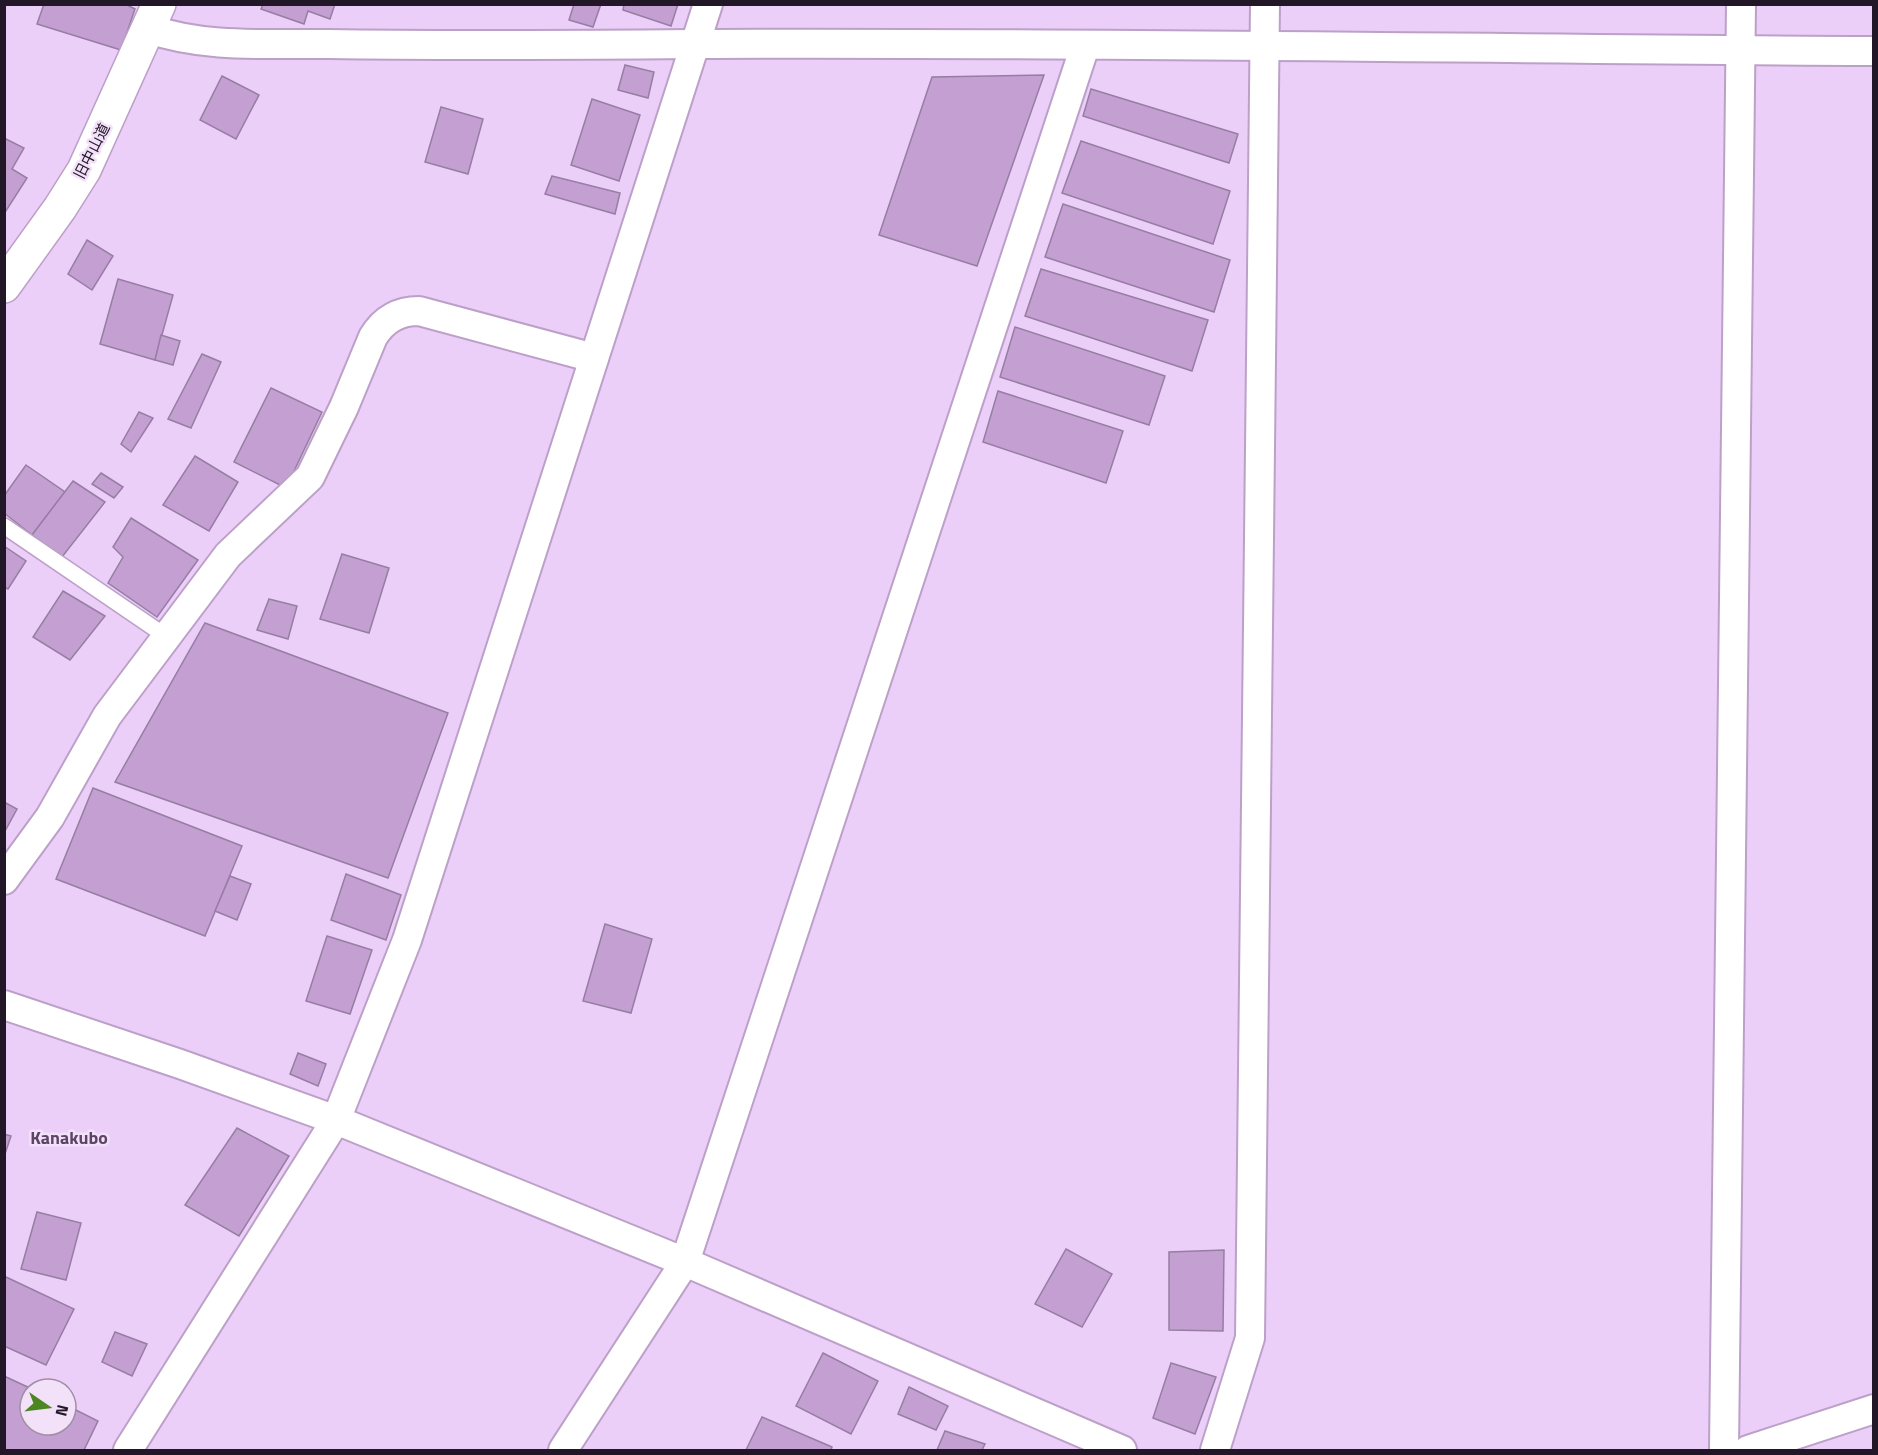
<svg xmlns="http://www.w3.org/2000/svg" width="1878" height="1455" font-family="'Titillium Web','Noto Sans JP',sans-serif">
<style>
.building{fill:#c39fd2;stroke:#977da3;stroke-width:1.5}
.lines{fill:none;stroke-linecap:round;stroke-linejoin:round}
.lane-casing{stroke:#bca0c8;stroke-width:18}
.street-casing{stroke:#bca0c8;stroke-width:32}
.secondary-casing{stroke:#bca0c8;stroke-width:36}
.lane{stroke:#fff;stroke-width:15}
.street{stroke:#fff;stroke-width:28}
.secondary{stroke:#fff;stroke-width:33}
.labels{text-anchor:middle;stroke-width:5;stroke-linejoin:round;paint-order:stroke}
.street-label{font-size:15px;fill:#211726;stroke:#f3e1fa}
.quarter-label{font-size:18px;font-weight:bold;fill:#5c4467;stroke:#f3e1fa}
</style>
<rect width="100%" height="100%" fill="#eccff9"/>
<!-- building -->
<g class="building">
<path d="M44,4H125L135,9L121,50L37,24Z"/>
<path d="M263,4H335L330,19L308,11L304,24L261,9Z"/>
<path d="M574,4H601L593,27L569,20Z"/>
<path d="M624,4H678L671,26L623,10Z"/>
<path d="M625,65L654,72L648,98L618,90Z"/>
<path d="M1044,75L977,266L879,235L932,77Z"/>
<path d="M222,76L259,95L236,139L200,120Z"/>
<path d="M1091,89L1238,134L1229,163L1083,116Z"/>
<path d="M592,99L640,115L619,181L571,165Z"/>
<path d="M441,107L483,119L468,174L425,162Z"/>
<path d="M4,138L24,148L12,169L27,178L4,214Z"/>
<path d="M1081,141L1230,191L1213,244L1062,193Z"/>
<path d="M552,176L620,193L615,214L545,194Z"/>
<path d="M1063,204L1230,260L1214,312L1045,257Z"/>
<path d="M87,240L113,256L92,290L68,274Z"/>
<path d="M1041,269L1208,320L1192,371L1025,316Z"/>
<path d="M118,279L173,295L155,360L100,344Z"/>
<path d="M1015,327L1165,376L1149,425L1000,377Z"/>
<path d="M161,335L180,341L173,365L155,360Z"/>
<path d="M202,354L221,362L191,428L168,419Z"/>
<path d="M271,388L322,412L286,488L234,462Z"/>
<path d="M998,391L1123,431L1106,483L983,442Z"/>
<path d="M139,412L153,418L131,452L121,444Z"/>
<path d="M195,456L238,482L209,531L163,505Z"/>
<path d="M26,465L65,492L32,535L4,513V496Z"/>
<path d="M101,473L123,487L114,498L92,484Z"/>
<path d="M73,481L105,502L62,557L32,535Z"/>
<path d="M131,518L198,560L157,617L108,583L123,557L113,547Z"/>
<path d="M4,546L26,561L8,589L4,587Z"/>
<path d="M342,554L389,568L369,633L320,619Z"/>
<path d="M63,591L105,616L70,660L33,637Z"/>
<path d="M269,599L297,606L288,639L257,630Z"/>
<path d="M205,623L448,713L388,878L115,782Z"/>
<path d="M93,788L242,846L205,936L56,879Z"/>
<path d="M4,802L17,809L4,833Z"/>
<path d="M346,874L401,895L386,940L331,920Z"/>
<path d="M230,876L251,884L237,920L215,911Z"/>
<path d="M605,924L652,939L631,1013L583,1001Z"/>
<path d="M327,936L372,950L350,1014L306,1001Z"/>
<path d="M298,1053L326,1064L318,1086L290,1074Z"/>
<path d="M237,1128L289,1156L239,1236L185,1205Z"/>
<path d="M4,1134L11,1136L4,1157Z"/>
<path d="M37,1212L81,1223L66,1280L21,1269Z"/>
<path d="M1066,1249L1112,1274L1082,1327L1035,1304Z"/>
<path d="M1224,1250L1223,1331L1169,1330V1252Z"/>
<path d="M6,1277L74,1309L46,1365L4,1346V1281Z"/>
<path d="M115,1332L147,1344L132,1376L102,1362Z"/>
<path d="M823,1353L878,1381L851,1434L796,1406Z"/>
<path d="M1171,1363L1216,1377L1195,1434L1153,1418Z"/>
<path d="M4,1376L32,1389H30V1425H66V1405L98,1421L84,1450H4Z"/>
<path d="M909,1387L948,1406L936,1430L898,1414Z"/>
<path d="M762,1417L832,1447L831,1450H746Z"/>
<path d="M945,1431L985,1444L982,1450H937Z"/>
</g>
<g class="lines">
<!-- lane casing -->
<g class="lane-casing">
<path id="lane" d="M4,526L167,637"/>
</g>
<!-- street casing -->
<g class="street-casing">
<g id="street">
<path d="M149,29C208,49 268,43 329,44C451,46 572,45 693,44C1087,42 1480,49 1874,51"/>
<path d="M4,880L50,817L107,716L228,555L310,477L344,407L373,337C384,319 399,311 419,311L594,358"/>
<path d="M4,1005L180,1064L336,1120L685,1262L1122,1450"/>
<path d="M128,1450L336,1120L407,940L708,4"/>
<path d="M563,1450L685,1262L1085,46"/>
<path d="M1215,1450L1250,1338L1265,4"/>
<path d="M1724,1450L1741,4"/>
<path d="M1748,1450L1874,1409"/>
</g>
</g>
<!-- secondary casing -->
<g class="secondary-casing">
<path id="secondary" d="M4,286L60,208L84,170L159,4"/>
</g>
<!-- lane -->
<use href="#lane" class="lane"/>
<!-- street -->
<use href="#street" class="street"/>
<!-- secondary -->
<use href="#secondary" class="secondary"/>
</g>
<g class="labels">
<!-- street labels -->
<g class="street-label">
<text transform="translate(92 151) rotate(-63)" y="5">旧中山道</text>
</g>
<!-- quarter labels -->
<g class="quarter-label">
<text x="69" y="1144">Kanakubo</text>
</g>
</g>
<!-- border -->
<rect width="1878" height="1455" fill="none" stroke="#211726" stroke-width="12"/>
<!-- north arrow -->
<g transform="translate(48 1407) rotate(104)"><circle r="28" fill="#f3e1fa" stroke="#9f90a5" stroke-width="1.5"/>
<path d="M0-4.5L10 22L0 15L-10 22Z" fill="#4b8623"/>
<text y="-9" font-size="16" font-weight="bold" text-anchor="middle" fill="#211726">N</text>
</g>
</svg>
